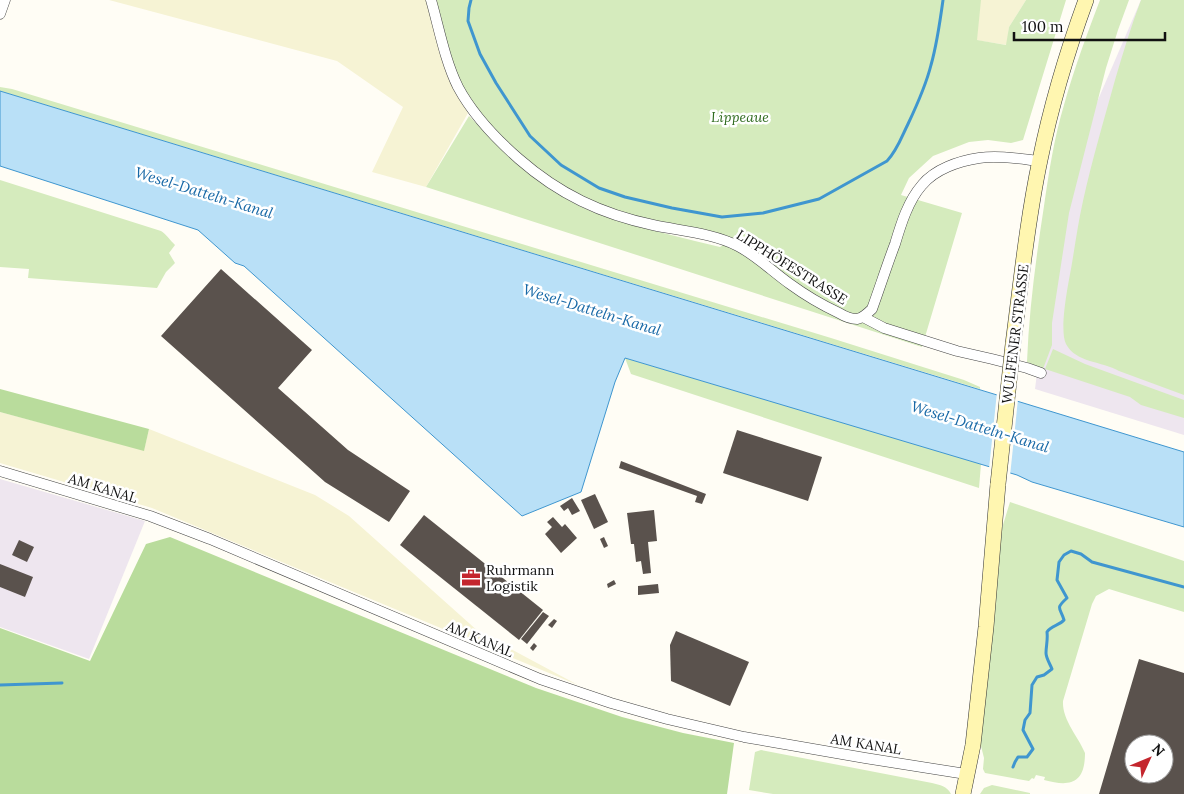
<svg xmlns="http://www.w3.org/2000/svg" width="1184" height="794" font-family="Lora,serif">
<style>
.industrial{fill:#eee6ef}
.farmland{fill:#f6f3d4}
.green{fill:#d5ebbd}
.forest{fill:#b9dc9c}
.water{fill:#b9e0f7;stroke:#3f96cf}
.pier{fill:#fffdf5}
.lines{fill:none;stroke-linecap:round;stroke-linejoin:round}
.stream{stroke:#3f96cf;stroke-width:3}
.building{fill:#5a524d;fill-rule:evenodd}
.street-casing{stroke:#444;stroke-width:11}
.secondary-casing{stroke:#333;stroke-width:16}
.street{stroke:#fff;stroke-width:10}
.secondary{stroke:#fff6b0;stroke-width:15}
.secondary-bridge-casing{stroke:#333;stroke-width:16;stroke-linecap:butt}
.secondary-bridge{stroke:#fff6b0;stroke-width:15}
.labels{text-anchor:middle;stroke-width:5;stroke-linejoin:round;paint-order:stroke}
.park-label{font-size:14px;font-style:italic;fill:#2f6b1f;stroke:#fff}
.street-label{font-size:14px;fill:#111;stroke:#fff}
.poi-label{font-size:14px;fill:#111;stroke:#fff;text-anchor:start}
.water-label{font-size:15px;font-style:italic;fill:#1768a6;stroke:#fff}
</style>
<rect width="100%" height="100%" fill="#fffdf5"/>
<!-- industrial -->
<g class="industrial">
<path d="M1141,0H1184V435L1035,389L1050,266L1091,116Z"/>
<path d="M0,479L145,521L89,659L0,627Z"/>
</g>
<!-- farmland -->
<g class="farmland">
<path d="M109,0H428L454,85L468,113L426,187L372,172L403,107L337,61Z"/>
<path d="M941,0H1026L1009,27L1007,45L937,34Z"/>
<path d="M0,412L144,450L149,429L315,495L349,516L479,632L578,685L152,508L0,463Z"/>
</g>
<!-- green -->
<g class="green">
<path d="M431,0H981L977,40L1006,45L1009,27L1026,0H1066L1023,140L1011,143L988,140L969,142L933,156L909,178L901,195L962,213L922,347L426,187L469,116C501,148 533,181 574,203C590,212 607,217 624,222C656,232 688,239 720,247L731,239L593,207L501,145L453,73Z"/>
<path d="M1100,0H1129L1118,30L1106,68L1069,213L1052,323V345L1043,369L1027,362C1029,310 1036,258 1044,206C1049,172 1054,138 1064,105C1074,69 1087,34 1100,0Z"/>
<path d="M1141,0H1184V395L1119,371C1102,361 1076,363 1066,344C1059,330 1068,285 1071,269C1075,246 1078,223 1083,201C1092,160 1104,120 1115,80C1123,53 1131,26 1141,0Z"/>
<path d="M0,87L12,89L831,338L964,380L980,387V389L0,91Z"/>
<path d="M0,180L161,231C166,234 170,240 175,245L169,253L175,263L166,272L157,288L28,278L29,269L0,267Z"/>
<path d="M1053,349L1085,364L1184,400V418L1141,405L1130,397L1045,369Z"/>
<path d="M625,358L981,464L979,488L631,374Z"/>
<path d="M1010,502L1184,561V612L1109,589L1096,596L1092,604L1063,701C1062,720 1078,736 1085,753C1085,784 1070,787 1044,780L1045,777L1036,775L1034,779L1032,778L1029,781L985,773L983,769L984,758L980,742L1002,528Z"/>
<path d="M761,750L932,783C940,785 947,786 951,794H773L749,790L755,752Z"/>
<path d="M992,785L1030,793V794H980L984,788Z"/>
</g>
<!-- forest -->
<g class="forest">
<path d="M0,389L149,429L144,451L0,412Z"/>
<path d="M170,537L536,688L622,717L683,733L734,743L727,794H0V628L90,661L146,544Z"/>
</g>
<!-- water -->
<path class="water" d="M0,91L1184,452V527L1032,482L1017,475L625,358L615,382L581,492L522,516L244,266L235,263L198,230L0,166Z"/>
<!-- pier -->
<path class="pier" d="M997,392L1018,399L1010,476L989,469Z"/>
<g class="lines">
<!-- stream -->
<g class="stream">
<path d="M471,0L469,8L468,21L480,54L496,83L530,136L561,165L599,188L625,197L672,208L722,217L763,213L819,199L887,161C897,151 902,136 908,124C917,105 926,85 931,65C937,44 940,22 943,0"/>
<path d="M0,685L62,683"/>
<path d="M1013,767L1015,762L1018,757H1027L1033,749L1023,730L1025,720L1030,713L1032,685L1037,677L1044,675L1052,669C1050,664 1046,658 1046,653C1046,646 1048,640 1047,632C1051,625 1059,626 1064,620C1060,607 1055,609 1067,598L1057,580L1059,562L1064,555L1071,551L1081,554L1092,562L1184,587"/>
</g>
</g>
<!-- building -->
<g class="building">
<path d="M221,269L312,350L278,388L348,450L410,491L389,522L325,482L161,336Z"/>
<path d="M737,430L822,457L808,501L723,473Z"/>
<path d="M621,461L706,494L702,504L695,502L697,496L619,468Z"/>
<path d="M595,494L608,522L594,529L581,500Z"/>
<path d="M572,498L580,511L572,515L568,508L564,511L560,506Z"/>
<path d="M654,510L657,541L648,542L651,573L643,574L641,561L636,562L634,544H631L627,513Z"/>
<path d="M424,515L543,610L519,640L400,545Z"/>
<path d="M553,517L562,527L565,524L577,538L561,553L545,534L552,527L547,522Z"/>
<path d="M604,537L608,546L604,548L600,539Z"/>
<path d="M19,540L34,547L27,562L12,555Z"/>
<path d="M0,564L33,577L25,597L0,587Z"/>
<path d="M614,580L616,584L608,588L607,584Z"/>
<path d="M658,584L659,593L638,595V586Z"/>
<path d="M543,612L549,616L527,644L521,639Z"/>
<path d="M554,619L557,621L552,628L548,625Z"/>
<path d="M676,631L749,662L730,706L671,681L670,645Z"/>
<path d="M534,643L537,646L533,651L530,648Z"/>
<path d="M1139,659L1184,673V794H1099ZM1134,744H1164V774H1134Z"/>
</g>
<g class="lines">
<!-- street casing -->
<g class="street-casing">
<g id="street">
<path d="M431,0C439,28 445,61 458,87C473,115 495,138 519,159C559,194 601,214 653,225C681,231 712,233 738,246C757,256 773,272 790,284C805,295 822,305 839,313C844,316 851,319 857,319C863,318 868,313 872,309C880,287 887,265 895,244C901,224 908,201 922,185C935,169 959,161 979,158C998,155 1021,159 1040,161"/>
<path d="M0,14L5,0"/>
<path d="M863,317L884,328L957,351L992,359L1027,368L1041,373"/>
<path d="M0,471L150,516L210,539L540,679L611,703L667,719L744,737L865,758L966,774"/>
</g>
</g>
<!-- secondary casing -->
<g class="secondary-casing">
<g id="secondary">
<path d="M1013,344C1021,283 1027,221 1040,160C1051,106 1067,52 1086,0"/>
<path d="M963,794L973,745L986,627L998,484"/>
</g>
</g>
<!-- street -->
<use href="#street" class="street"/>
<!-- secondary -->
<use href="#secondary" class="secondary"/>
<!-- secondary-bridge casing -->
<g class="secondary-bridge-casing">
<path id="secondary-bridge" d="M998,484L1013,344"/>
</g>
<!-- secondary-bridge -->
<use href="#secondary-bridge" class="secondary-bridge"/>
</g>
<!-- icons -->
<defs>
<g id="office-bare" transform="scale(1.5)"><path d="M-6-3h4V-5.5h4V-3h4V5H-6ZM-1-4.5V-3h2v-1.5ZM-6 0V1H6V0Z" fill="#c4262e" stroke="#fff" stroke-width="2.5" paint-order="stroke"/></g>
</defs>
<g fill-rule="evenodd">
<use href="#office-bare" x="471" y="578"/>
</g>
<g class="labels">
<!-- park labels -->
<g class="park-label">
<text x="740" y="122">Lippeaue</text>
</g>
<!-- street labels -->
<g class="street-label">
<text transform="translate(792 267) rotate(32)" y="5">LIPPHÖFESTRASSE</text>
<text transform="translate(1015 334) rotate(-83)" y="5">WULFENER STRASSE</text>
<text transform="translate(103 488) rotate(17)" y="5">AM KANAL</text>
<text transform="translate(480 639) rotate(23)" y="5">AM KANAL</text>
<text transform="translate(866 744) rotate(9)" y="5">AM KANAL</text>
</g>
<!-- poi labels -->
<g class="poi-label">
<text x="486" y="575">Ruhrmann<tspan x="486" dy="16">Logistik</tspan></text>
</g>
<!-- water labels -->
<g class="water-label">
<text transform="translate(204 193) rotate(17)" y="5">Wesel-Datteln-Kanal</text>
<text transform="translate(592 310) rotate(17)" y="5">Wesel-Datteln-Kanal</text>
<text transform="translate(980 427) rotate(17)" y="5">Wesel-Datteln-Kanal</text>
</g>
</g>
<!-- north arrow -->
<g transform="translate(1149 759) rotate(46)"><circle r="24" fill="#ffffff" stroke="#a0a0a0"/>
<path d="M0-4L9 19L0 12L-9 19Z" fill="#c4262e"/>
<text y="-8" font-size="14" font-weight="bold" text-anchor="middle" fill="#111111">N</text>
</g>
<!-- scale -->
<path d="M1014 32v8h151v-8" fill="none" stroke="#111111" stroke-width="2.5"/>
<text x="1022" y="32" font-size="15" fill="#111111" stroke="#ffffff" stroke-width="4" paint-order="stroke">100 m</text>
</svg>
